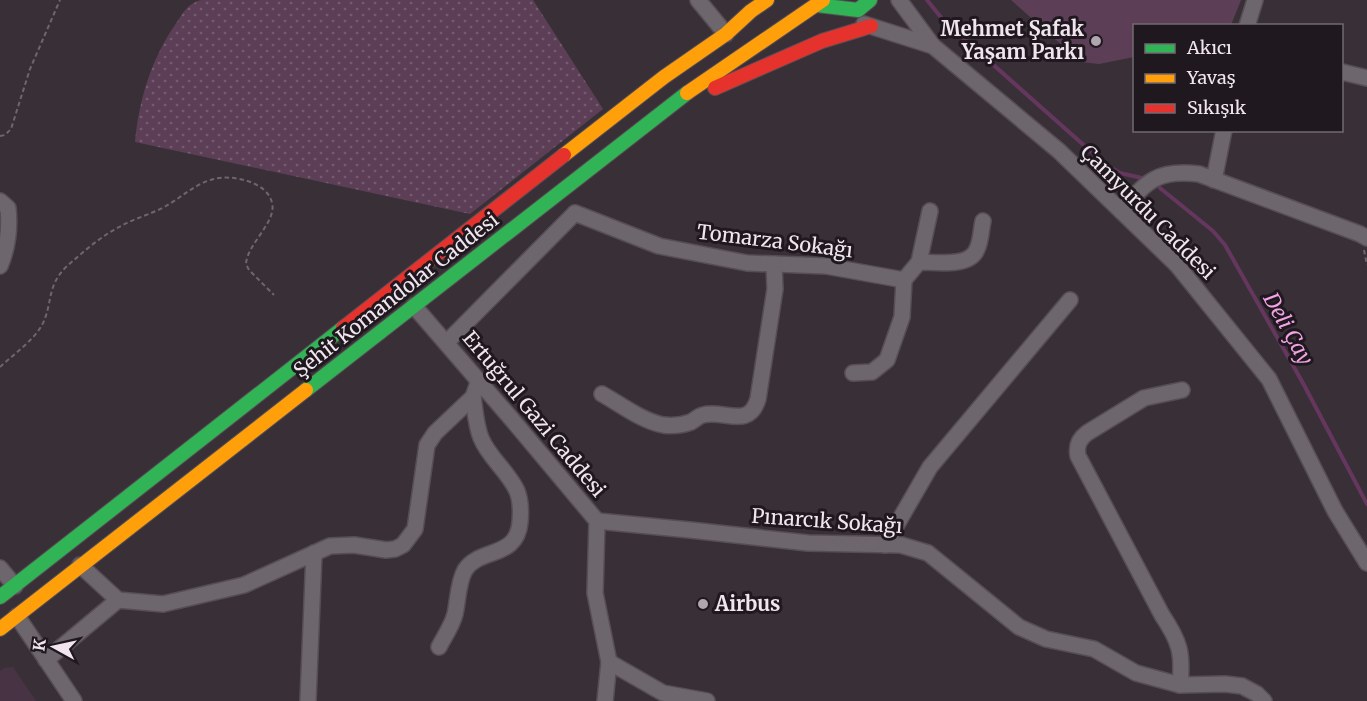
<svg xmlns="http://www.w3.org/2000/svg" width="1367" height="701" font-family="Merriweather,serif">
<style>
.built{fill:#483344}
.grass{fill:url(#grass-dots)}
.garden{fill:#5c3f57}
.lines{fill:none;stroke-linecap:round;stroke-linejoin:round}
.stream{stroke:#65365e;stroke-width:4}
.street-casing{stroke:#574e55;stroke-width:18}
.fast-casing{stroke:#574e55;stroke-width:16}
.slow-casing{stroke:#574e55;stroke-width:16}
.jam-casing{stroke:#574e55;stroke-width:16}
.path{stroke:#6d666c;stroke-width:2;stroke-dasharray:4.5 3;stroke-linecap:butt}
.street{stroke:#6d666c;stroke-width:15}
.fast{stroke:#30b455;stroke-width:14}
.slow{stroke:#ff9f0a;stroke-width:14}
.jam{stroke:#e5322d;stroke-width:14}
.poi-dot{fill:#b1a6af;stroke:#1f181e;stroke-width:2}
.labels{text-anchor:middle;stroke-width:6;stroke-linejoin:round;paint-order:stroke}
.poi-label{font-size:20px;font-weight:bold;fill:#f1e6ef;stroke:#1f181e;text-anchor:end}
.street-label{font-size:20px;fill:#f1e6ef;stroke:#1f181e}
.water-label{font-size:21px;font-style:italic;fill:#f1a3e4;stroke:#1f181e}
</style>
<defs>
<pattern id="grass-dots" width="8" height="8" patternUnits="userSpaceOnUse" patternTransform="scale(1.5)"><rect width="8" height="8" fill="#5c3f57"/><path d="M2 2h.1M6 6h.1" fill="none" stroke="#745b6f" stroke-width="1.8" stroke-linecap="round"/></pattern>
</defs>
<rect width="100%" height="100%" fill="#393037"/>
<!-- built -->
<path class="built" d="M13,667L36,701H0V671L4,668Z"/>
<!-- grass -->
<path class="grass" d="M201,0H533L603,109L470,214L135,142C139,100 151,60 175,25C182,14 188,3 201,0Z"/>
<!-- garden -->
<path class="garden" d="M1011,0H1241L1231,25L1134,26V57L1099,64L1081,62Z"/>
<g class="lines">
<!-- stream -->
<g class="stream">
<path d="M927,0L944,21L1105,164L1120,173L1142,178"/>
<path d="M1160,188L1213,231L1225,245L1304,385L1367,504"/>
</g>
<!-- street casing -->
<g class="street-casing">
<g id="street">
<path d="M698,0L726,34"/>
<path d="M899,0L933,46L1059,151L1177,265L1269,379L1335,511L1367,563"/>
<path d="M864,24L933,46"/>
<path d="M1247,26L1255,0"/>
<path d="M1342,72L1367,78"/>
<path d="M1214,180L1224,130"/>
<path d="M0,201L8,208C10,228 8,247 0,266"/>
<path d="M1121,211C1147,181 1157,169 1199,174L1360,234L1367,238"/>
<path d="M575,213L659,246L747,263L826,266L904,280"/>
<path d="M919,262L930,211"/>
<path d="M414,306L509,416L597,521L595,593L609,662L605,701"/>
<path d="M447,342L575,213"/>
<path d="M853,373L872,372L887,360L902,317L904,280L919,262C935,262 970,268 977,249C981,241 981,230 983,221"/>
<path d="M602,394C620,404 642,421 663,425C672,426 683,425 691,422C695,420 698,416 703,415C723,409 749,430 758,399L775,289L774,264"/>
<path d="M597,521L690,530L808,543L901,545L928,553L1019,627L1046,639L1094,649L1136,673L1180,685L1225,684L1242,686L1257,694L1264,701"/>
<path d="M885,545L930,467L1070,300"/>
<path d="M80,565L118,600L163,604L244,585L330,546L354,545L386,550L395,549L403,545L415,529L427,445L435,433L473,397L479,380"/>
<path d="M0,568L15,586"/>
<path d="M17,616L74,701"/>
<path d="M439,647C444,637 452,626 455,614C458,601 458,582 465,570C480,547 517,559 520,522C521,511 521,501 517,491C508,471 489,458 481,438C476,426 475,410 473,397"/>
<path d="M46,660L118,600"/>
<path d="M609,662L663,693L707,701"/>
<path d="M1180,685C1183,653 1180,642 1162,615L1078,456C1076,446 1079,439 1087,433L1144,398L1182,390"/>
<path d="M308,701L314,553"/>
</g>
</g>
<!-- fast casing -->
<g class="fast-casing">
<g id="fast">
<path d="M817,5L858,10L870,0"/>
<path d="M306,390L687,93"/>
<path d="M0,597L343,328"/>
</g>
</g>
<!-- slow casing -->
<g class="slow-casing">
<g id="slow">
<path d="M687,93L823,0"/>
<path d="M564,155L664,77L726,34L751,11L767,0"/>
<path d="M0,629L306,390"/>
</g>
</g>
<!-- jam casing -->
<g class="jam-casing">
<g id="jam">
<path d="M715,88L822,41L871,26"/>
<path d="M343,328L564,155"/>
</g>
</g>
<!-- path -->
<g class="path">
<path d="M0,136L5,135L11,129L30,69L60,0"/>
<path d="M1364,250L1367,265"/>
<path d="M0,367C14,354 33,341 42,325C53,304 46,287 66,267C83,252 101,236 121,226C135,218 152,214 166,206C182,197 196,183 214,179C232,174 268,182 272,203C277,222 247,244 246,264L249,270L274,295"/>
</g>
<!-- street -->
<use href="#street" class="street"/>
<!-- fast -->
<use href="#fast" class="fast"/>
<!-- slow -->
<use href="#slow" class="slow"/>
<!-- jam -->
<use href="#jam" class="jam"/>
</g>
<!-- markers -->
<g class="poi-dot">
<circle cx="1096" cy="41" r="6"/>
<circle cx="703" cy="604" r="6"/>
</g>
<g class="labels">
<!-- poi labels -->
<g class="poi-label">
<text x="1084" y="36">Mehmet Şafak<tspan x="1084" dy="23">Yaşam Parkı</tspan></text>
<text x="715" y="611" text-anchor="start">Airbus</text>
</g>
<!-- street labels -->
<g class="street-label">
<text transform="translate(1148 212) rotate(45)" y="7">Çamyurdu Caddesi</text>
<text transform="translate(775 241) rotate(7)" y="7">Tomarza Sokağı</text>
<text transform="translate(396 295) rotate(-38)" y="7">Şehit Komandolar Caddesi</text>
<text transform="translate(534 414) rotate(50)" y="7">Ertuğrul Gazi Caddesi</text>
<text transform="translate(827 521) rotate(4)" y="7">Pınarcık Sokağı</text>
</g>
<!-- water labels -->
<g class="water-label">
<text transform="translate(1288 329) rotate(61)" y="7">Deli Çay</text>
</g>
</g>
<!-- legend -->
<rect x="1133" y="24" width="210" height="108" fill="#1f181e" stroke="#736a72" stroke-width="1.5"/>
<rect x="1145" y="44" width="30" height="9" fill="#30b455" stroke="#736a72" stroke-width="1.5"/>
<text x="1187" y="54" font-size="18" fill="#f1e6ef">Akıcı</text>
<rect x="1145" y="74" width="30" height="9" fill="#ff9f0a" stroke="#736a72" stroke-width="1.5"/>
<text x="1187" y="84" font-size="18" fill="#f1e6ef">Yavaş</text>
<rect x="1145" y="104" width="30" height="9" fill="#e5322d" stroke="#736a72" stroke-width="1.5"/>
<text x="1187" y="114" font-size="18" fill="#f1e6ef">Sıkışık</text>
<!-- north arrow -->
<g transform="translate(54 647) rotate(278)" stroke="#1f181e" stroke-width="4.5" paint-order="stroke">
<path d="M0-4.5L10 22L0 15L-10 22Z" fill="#f1e6ef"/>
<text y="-9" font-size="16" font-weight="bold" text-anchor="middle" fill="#f1e6ef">K</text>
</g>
</svg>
